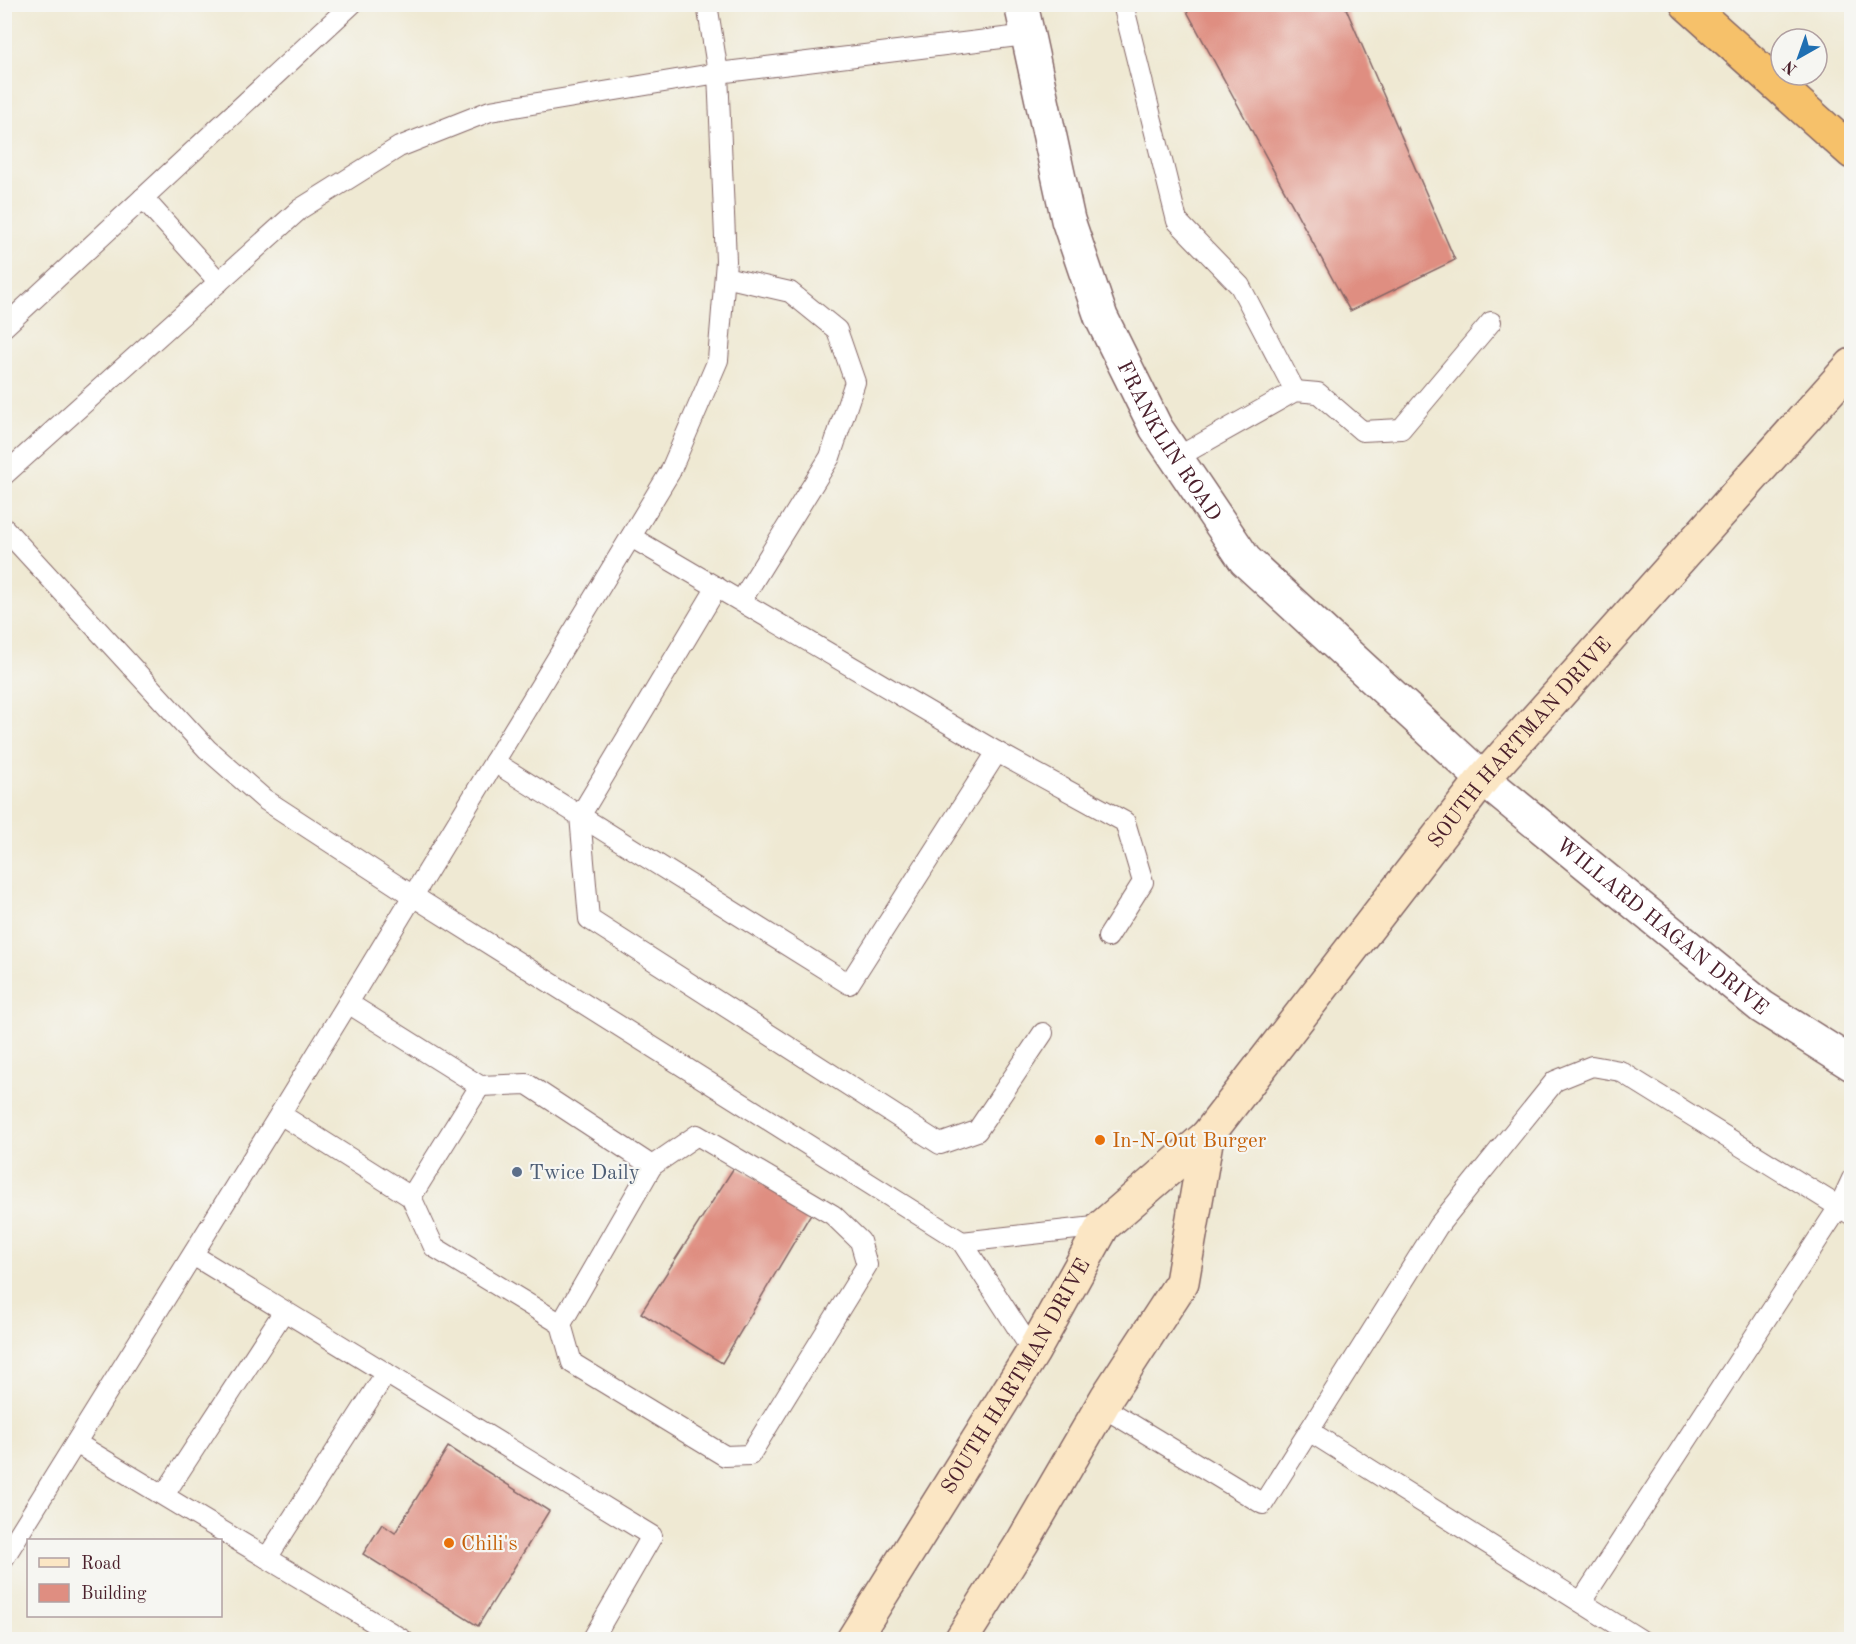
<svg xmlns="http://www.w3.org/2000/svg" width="1856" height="1644" font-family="'Old Standard TT',serif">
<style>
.building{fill:#df8e81}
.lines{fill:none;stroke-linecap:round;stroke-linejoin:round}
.service-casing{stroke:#846666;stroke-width:22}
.tertiary-casing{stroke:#846666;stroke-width:36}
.secondary-casing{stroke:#846666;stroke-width:36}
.motorway-casing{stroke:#846666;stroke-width:36}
.service{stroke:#fff;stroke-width:20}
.tertiary{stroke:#fff;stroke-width:33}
.secondary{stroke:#fbe6c4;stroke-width:33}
.motorway{stroke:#f6c16b;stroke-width:33}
.food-dot{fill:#e8710a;stroke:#f6f6f2;stroke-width:2}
.service-dot{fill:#5c6f8a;stroke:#f6f6f2;stroke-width:2}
.labels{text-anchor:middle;stroke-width:4.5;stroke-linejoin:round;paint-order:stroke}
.street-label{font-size:21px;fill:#4a1f2b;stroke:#f6f6f2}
.food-label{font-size:21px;fill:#c56008;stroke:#f6f6f2;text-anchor:start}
.service-label{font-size:21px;fill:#4e5e75;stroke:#f6f6f2;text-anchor:start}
</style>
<rect width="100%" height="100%" fill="#f6f6f2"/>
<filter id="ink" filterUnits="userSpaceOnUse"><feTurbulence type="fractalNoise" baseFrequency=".0167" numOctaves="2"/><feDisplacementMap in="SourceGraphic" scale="12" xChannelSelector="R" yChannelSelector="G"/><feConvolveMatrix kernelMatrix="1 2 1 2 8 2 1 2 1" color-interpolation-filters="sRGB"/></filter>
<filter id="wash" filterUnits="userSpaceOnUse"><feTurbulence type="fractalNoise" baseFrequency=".008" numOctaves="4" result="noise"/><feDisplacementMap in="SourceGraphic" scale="24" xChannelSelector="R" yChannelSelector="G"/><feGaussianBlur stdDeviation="1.35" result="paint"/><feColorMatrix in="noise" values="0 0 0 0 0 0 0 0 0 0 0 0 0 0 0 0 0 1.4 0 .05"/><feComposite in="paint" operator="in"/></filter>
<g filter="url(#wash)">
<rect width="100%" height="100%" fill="#efe9d3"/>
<g id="blocks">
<!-- building -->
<g class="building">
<path d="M1183,4H1344L1455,260L1350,311Z"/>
<path d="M735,1166L812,1212L722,1363L641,1313Z"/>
<path d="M448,1447L549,1511L478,1626L363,1554L382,1524L395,1533Z"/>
</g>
</g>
</g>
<g filter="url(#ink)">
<use href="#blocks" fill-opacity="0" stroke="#846666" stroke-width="1.5"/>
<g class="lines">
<!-- service casing -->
<g class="service-casing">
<g id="service">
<path d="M707,4L718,73L1027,35"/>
<path d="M1123,4L1177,221L1240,286L1295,391"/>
<path d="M143,198L219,282"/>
<path d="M725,277L790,292L837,330L855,382L830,457L741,601"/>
<path d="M4,327L352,4"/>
<path d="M1176,458L1295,391L1318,393L1362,431L1401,429L1491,322"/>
<path d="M4,475L300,209L399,147L490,111L718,73L726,261L718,360L670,472L348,1003L480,1086L411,1197L280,1114L4,1558"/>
<path d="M4,528L207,749L264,799L413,896L962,1242L1033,1352"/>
<path d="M717,587L580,816L589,919L940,1144L977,1131L1043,1033"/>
<path d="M997,752L1125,822L1143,882L1108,937"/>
<path d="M494,762L849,984L997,752L631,537"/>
<path d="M280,1114L348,1003"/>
<path d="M411,1197L434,1247L561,1324L652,1166L527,1084L480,1086"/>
<path d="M962,1242L1103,1226"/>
<path d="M193,1255L652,1536L592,1640"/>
<path d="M561,1324L572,1363L725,1456L750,1455L867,1265L860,1241L833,1215L697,1135L652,1166"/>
<path d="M1101,1406L1263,1504L1309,1431L1641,1640"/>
<path d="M1309,1431L1438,1226L1555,1081L1592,1066L1620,1071L1852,1215"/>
<path d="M76,1443L403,1640"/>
<path d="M164,1495L284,1311"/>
<path d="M267,1558L386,1373"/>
<path d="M1581,1602L1839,1207L1852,1179"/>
</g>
</g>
<!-- tertiary casing -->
<g class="tertiary-casing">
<g id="tertiary">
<path id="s1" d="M1021,4L1068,220L1101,317L1156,428L1245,560L1483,779L1762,1007L1852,1064"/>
</g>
</g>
<!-- secondary casing -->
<g class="secondary-casing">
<g id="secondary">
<path id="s2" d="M853,1640L1033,1352L1103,1226L1207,1136L1483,779L1852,365"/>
<path d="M961,1640L1022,1543L1107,1397L1182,1282L1207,1136"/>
</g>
</g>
<!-- motorway casing -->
<g class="motorway-casing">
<path id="motorway" d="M1687,4L1852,152"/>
</g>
<!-- service -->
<use href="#service" class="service"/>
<!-- tertiary -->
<use href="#tertiary" class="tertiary"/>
<!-- secondary -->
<use href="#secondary" class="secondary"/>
<!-- motorway -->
<use href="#motorway" class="motorway"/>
</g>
</g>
<!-- markers -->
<g class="food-dot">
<circle cx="1100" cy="1140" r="6"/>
<circle cx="449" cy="1543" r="6"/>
</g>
<circle class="service-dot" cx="517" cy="1172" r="6"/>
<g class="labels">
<!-- street labels -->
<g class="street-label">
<text dy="7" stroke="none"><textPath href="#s1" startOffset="465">FRANKLIN ROAD</textPath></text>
<text dy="7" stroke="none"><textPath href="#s2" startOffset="1124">SOUTH HARTMAN DRIVE</textPath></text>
<text dy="7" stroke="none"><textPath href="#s1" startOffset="1162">WILLARD HAGAN DRIVE</textPath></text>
<text dy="7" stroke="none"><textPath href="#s2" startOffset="310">SOUTH HARTMAN DRIVE</textPath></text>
</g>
<!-- food labels -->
<g class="food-label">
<text x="1112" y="1147">In-N-Out Burger</text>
<text x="461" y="1550">Chili's</text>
</g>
<!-- service labels -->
<g class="service-label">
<text x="529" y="1179">Twice Daily</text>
</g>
</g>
<!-- margin -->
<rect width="1856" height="1644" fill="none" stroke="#f6f6f2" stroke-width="24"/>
<!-- legend -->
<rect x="27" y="1539" width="195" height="78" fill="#f6f6f2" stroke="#b1a0a2" stroke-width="1.5"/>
<rect x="39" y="1558" width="30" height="9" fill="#fbe6c4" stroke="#b1a0a2" stroke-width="1.5"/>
<text x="81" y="1569" font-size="18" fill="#4a1f2b">Road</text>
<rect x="39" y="1584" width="30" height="18" fill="#df8e81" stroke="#b1a0a2" stroke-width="1.5"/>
<text x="81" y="1599" font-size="18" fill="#4a1f2b">Building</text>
<!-- north arrow -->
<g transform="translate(1799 57) rotate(220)"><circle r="28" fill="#f6f6f2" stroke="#b1a0a2" stroke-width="1.5"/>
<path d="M0-4.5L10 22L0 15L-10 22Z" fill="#1f6fb2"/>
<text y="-9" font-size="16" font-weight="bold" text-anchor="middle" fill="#4a1f2b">N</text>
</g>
</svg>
